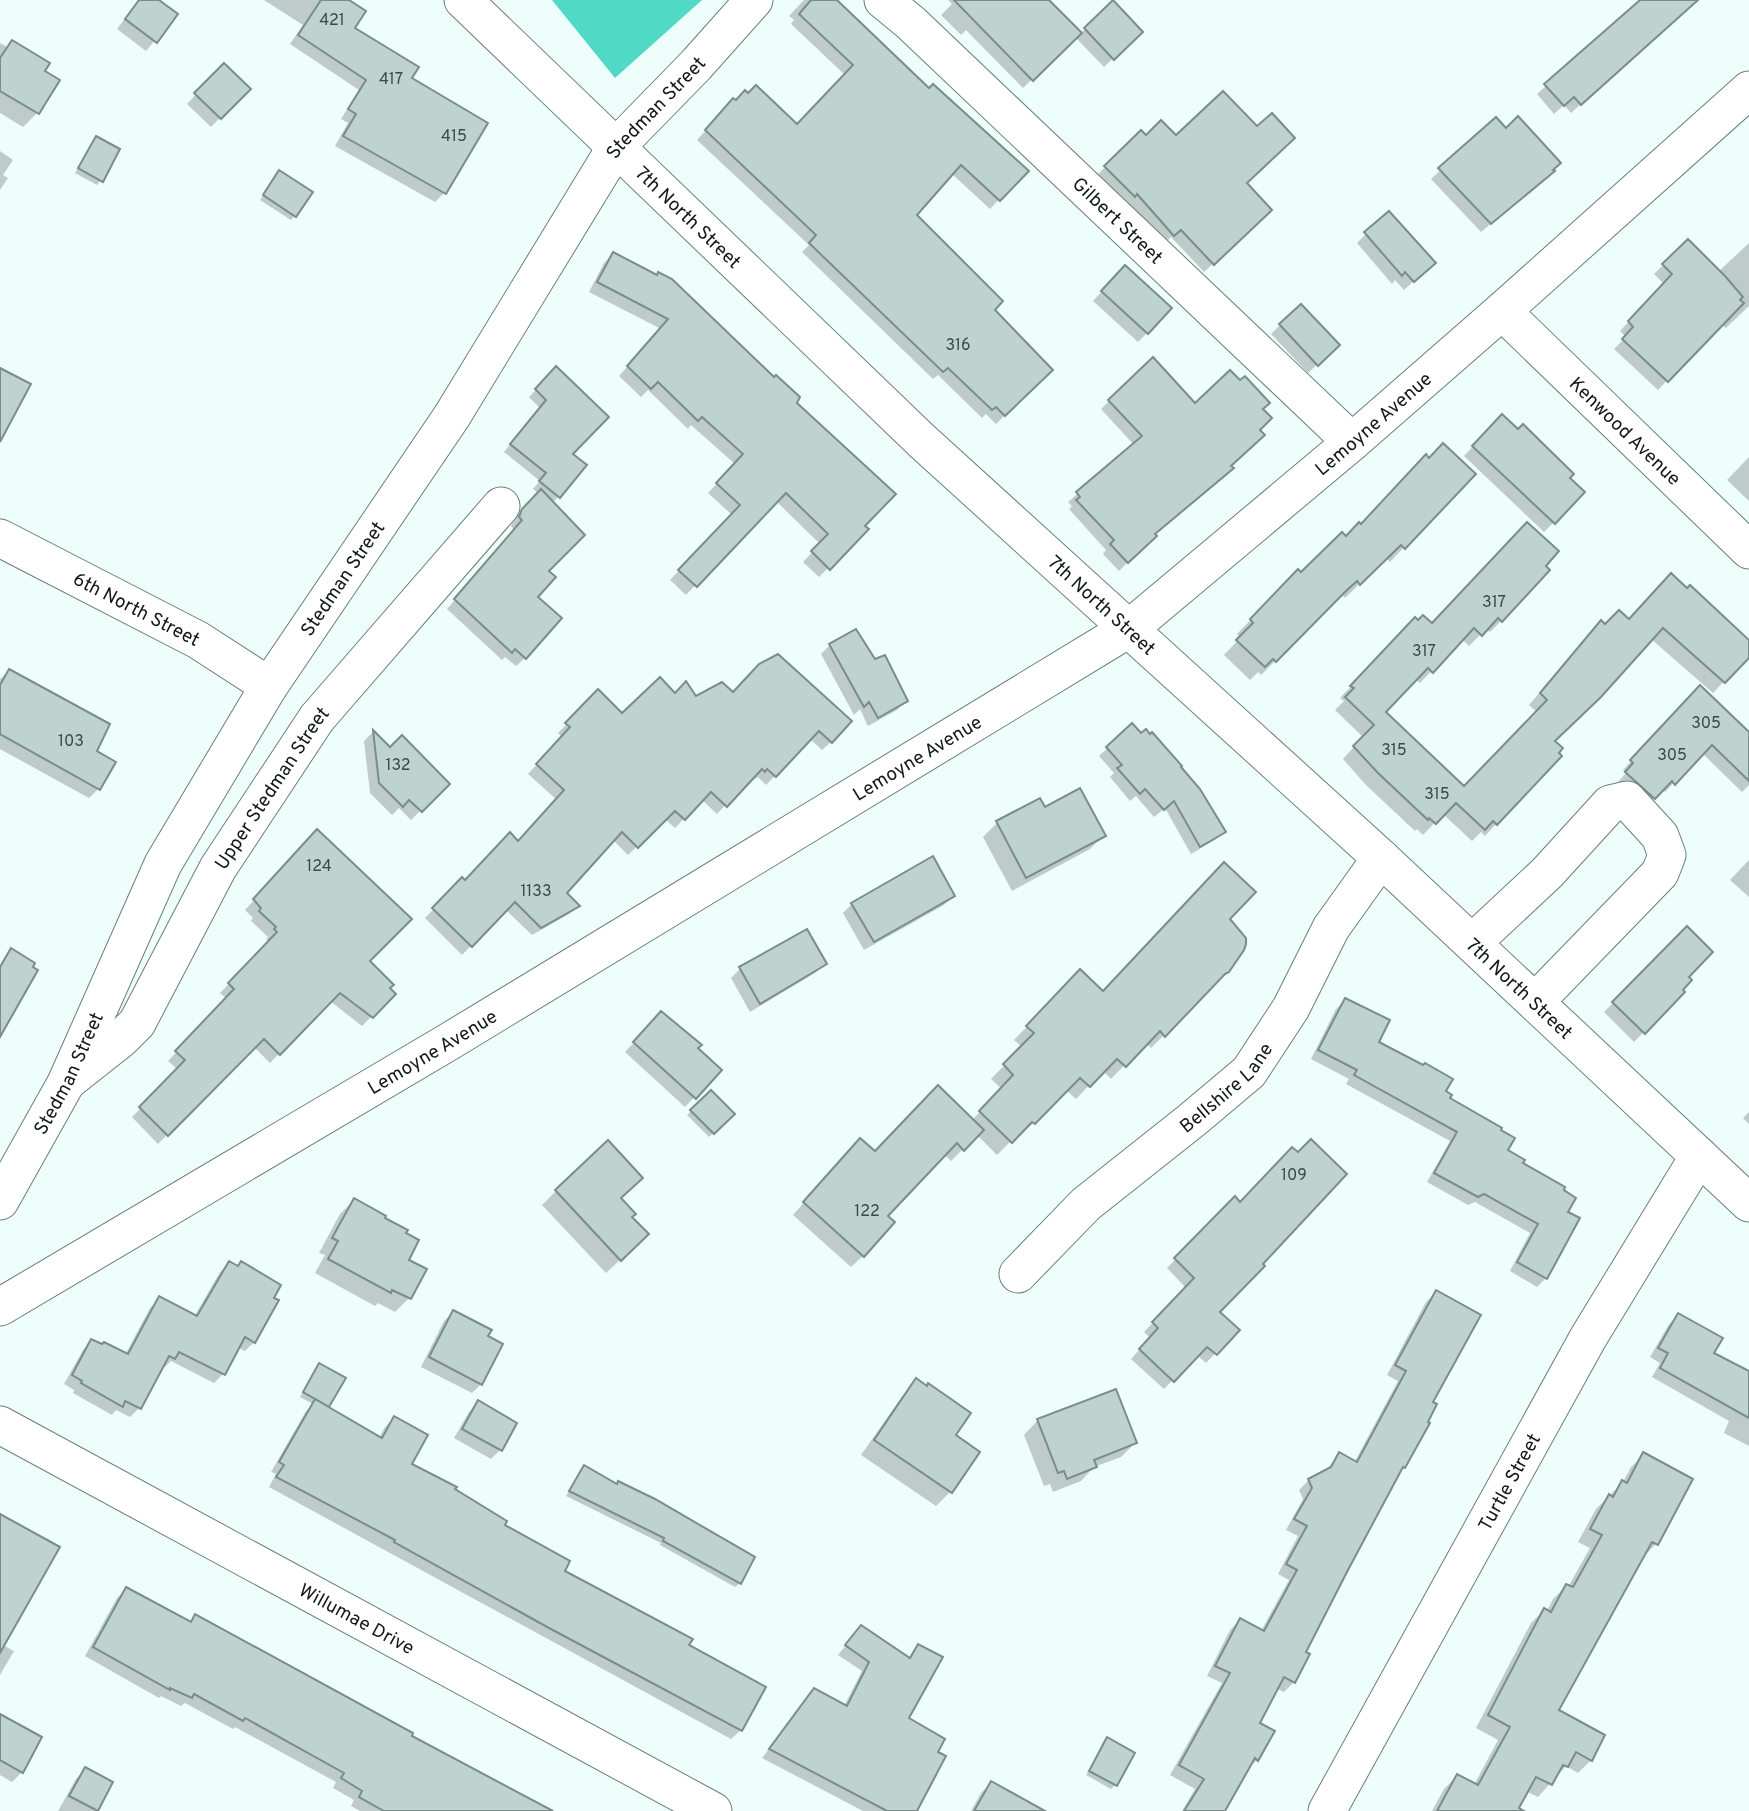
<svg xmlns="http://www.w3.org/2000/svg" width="1749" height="1811" font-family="Overpass,sans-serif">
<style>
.forest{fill:#50d9c4}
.shadow{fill:#0003}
.building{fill:#bed2ce;stroke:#7a8d89;stroke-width:2}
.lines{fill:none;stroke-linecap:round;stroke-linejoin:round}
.minor-casing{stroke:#6b7e7a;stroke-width:39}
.minor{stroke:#fff;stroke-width:37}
.labels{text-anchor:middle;stroke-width:6;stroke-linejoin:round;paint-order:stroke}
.number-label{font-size:16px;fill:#3d4746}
.street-label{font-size:19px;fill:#121918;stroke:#eefefb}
</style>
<rect width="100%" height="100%" fill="#eefefb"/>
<!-- forest -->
<path class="forest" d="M552,0H702L615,78Z"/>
<!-- shadow -->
<g class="shadow">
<path d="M139,0H156L176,15L146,51L117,29Z"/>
<path d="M264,0H346L353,28L410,78L486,124L444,193L435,202L335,146L348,123L341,119L359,90L290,44L303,25Z"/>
<path d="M804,0H832L929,90L1026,171L990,209L951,173L915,215L992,310L1050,370L996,424L986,414L982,418L938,375L933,379L802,252L809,245L697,140L725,109L797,126L845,75L791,24L794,20L789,16Z"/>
<path d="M948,0H1046L1080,34L1113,2L1141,32L1104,67L1075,37L1023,88L966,30L961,35L941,15L952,4Z"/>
<path d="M1642,0H1696L1571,113L1564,105L1554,114L1537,94Z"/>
<path d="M12,42L43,72L58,81L37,113L23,127L0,113V43L7,47Z"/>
<path d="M224,65L248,89L211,127L187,104Z"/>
<path d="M1495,119L1543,180L1481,232L1431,179Z"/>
<path d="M1141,132L1146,137L1175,138L1245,183L1270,210L1204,272L1171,237L1164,244L1127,202L1125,204L1097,175Z"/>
<path d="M96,138L101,180L97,185L75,173Z"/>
<path d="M0,151L13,160L3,175L8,178L0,190Z"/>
<path d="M279,172L295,215L291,220L260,200Z"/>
<path d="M1366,234L1424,272L1404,290L1395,280L1392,284L1357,243Z"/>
<path d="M1688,241L1718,272L1749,243V306L1726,328L1721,324L1658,390L1614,349L1626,337L1620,331L1664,284L1654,274Z"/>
<path d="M613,254L794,403L866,530L819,577L803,562L820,544L776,501L686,595L670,580L732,515L708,493L735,464L691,425L688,429L648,390L641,397L619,376L661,329L589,292L604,263Z"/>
<path d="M1116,276L1147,333L1138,342L1093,301Z"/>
<path d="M1280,325L1328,354L1308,373L1271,334Z"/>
<path d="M1153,359L1195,405L1229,466L1223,477L1154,535L1119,571L1103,554L1106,550L1069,509L1072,506L1068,502L1134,445L1101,409Z"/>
<path d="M556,369L571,454L558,497L552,503L546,571L535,597L525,658L516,666L505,657L502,660L447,609L514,530L511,526L513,520L539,494L533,489L540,481L504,452L540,408L529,397Z"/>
<path d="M1493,425L1553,523L1544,532L1464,456Z"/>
<path d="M1749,457V501L1727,480Z"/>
<path d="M1473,474L1390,562L1386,558L1345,598L1342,594L1261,675L1258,672L1250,680L1224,655L1240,638L1237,634L1298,571L1301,574L1361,526Z"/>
<path d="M1528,525L1501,621L1490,632L1486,629L1469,646L1462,639L1420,683L1415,679L1384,713L1463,788L1537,712L1529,705L1589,634L1605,626L1628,621L1659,587L1749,649V655L1713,693L1651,639L1553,741L1556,753L1560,756L1485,836L1481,832L1472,841L1443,814L1423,835L1417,829L1415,831L1366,785L1343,759L1363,737L1335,710L1344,701L1340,698L1415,620L1431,625Z"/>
<path d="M830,645L874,662L906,701L897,710L868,726L860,709L854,715L821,654Z"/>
<path d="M760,665L831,742L822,750L810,739L766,785L758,777L755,779L752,776L717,814L702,800L675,828L665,819L628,855L613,840L565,893L577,906L569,914L532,935L506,910L462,955L425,918L462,880L464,882L518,843L557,800L528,774L562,737L558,733L598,692L622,716L674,696L696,698L733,694Z"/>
<path d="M9,671L94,752L113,763L98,789L89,798L0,749V679Z"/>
<path d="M1700,688L1749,740V785L1742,792L1702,753L1665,792L1662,789L1645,807L1618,782L1626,773L1623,770Z"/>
<path d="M1132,726L1224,832L1215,840L1191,854L1165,808L1154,817L1136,796L1130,801L1110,777L1114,773L1099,756Z"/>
<path d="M373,732L390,749L447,784L411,820L399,808L392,815L370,793L364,741Z"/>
<path d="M997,823L1104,835L1090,849L1012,891L983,837Z"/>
<path d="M308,841L367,961L394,994L362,1026L330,1001L270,1063L254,1047L158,1144L132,1117L178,1070L168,1061L227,999L220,993L270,942L266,939L268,937L251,921L253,918L245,910Z"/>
<path d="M1749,860V897L1730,880Z"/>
<path d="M953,896L944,905L864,950L843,913L852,904Z"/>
<path d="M1228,919L1164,1035L1151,1048L1146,1043L1111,1079L1103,1071L1076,1099L1066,1090L1020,1136L1018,1134L997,1155L977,1135L951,1161L944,1154L886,1217L863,1256L851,1267L793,1215L848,1152L875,1153L972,1120L1002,1089L991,1079L1022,1047L1014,1040L1067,985L1103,993Z"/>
<path d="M1687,929L1686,977L1680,990L1683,992L1634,1042L1604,1012Z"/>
<path d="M824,964L815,973L750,1012L731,978L740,969Z"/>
<path d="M1345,1000L1376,1043L1444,1092L1448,1099L1520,1164L1566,1212L1546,1278L1537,1287L1510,1271L1530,1233L1475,1202L1468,1205L1427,1182L1450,1141L1346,1084L1349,1079L1311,1059L1336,1009Z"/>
<path d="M652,1023L696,1049L719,1071L685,1107L625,1052Z"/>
<path d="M711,1092L732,1114L709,1137L687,1115Z"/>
<path d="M1749,1112V1124L1743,1118Z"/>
<path d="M1298,1154L1218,1312L1238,1330L1206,1363L1197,1355L1164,1389L1131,1359L1150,1338L1144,1332L1186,1288L1167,1268L1235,1199L1240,1204Z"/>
<path d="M556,1191L630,1217L633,1248L606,1273L542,1205Z"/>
<path d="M354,1200L407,1260L425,1270L409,1298L395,1312L378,1303L375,1306L315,1273L325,1255L319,1253L340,1214Z"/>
<path d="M229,1263L271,1298L254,1342L245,1351L237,1347L223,1374L214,1383L171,1361L165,1367L162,1366L139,1408L130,1417L116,1410L112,1415L73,1393L74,1390L64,1384L83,1350L92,1341L125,1355L150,1308L159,1299L194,1317L220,1272Z"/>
<path d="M1436,1292L1430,1403L1404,1467L1398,1473L1304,1653L1294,1682L1284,1692L1276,1688L1258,1724L1257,1760L1247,1769L1223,1811H1182L1195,1789L1170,1775L1222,1683L1207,1676L1230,1630L1240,1620L1261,1631L1289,1580L1278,1574L1298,1536L1286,1530L1303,1499L1299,1490L1309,1480L1325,1472L1339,1454L1354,1463L1398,1381L1387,1375L1426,1302Z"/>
<path d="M453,1312L486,1337L481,1384L472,1393L421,1367L444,1321Z"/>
<path d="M1678,1315L1713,1352L1749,1370V1446L1724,1433L1729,1421L1652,1377L1660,1363L1650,1357L1669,1324Z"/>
<path d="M319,1365L328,1406L326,1408L379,1438L385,1427L394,1418L410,1465L453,1490L562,1571L687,1646L741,1730L731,1739L269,1487L276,1474L271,1472L306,1411L313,1404L300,1397Z"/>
<path d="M917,1381L953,1435L978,1452L950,1492L936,1506L861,1455L903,1395Z"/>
<path d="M478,1402L515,1424L500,1450L491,1459L454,1438L469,1412Z"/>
<path d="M1038,1420L1135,1443L1121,1457L1094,1467L1081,1481L1053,1492L1050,1484L1044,1486L1024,1435Z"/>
<path d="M1644,1454L1656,1544L1643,1557L1556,1711L1591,1760L1578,1773L1566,1766L1538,1797L1526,1791L1515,1811H1432L1444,1789L1457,1776L1474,1785L1498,1740L1476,1728L1531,1623L1544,1610L1547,1611L1553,1599L1566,1586L1568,1587L1590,1548L1578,1542L1596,1509L1623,1482L1631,1467Z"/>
<path d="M584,1467L753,1558L740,1583L735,1587L660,1545L661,1543L566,1496Z"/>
<path d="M0,1516L3,1645L14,1651L0,1675Z"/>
<path d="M126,1589L189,1623L196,1617L410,1737L550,1811H360L351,1806L354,1800L333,1788L336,1782L235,1727L233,1729L185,1703L181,1706L161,1696L159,1698L85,1656L117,1598Z"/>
<path d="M861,1627L908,1659L918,1646L907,1719L936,1753L915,1811H863L762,1758L814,1690L844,1706L862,1671L838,1655Z"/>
<path d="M0,1716L22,1772L12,1782L0,1775Z"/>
<path d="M1107,1740L1115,1785L1111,1789L1086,1775Z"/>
<path d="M86,1769L111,1782L96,1811H58L76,1779Z"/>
<path d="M991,1783L1005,1791L1007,1789L1047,1811H971L981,1793Z"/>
</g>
<!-- building -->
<g class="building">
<path d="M139,0H159L178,14L157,43L125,19Z"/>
<path d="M321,0H349L366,11L355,28L419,67L412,78L488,123L446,194L343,136L356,114L348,109L366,80L298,35Z"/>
<path d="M811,0H837L929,88L933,84L1029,171L1000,201L961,165L917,215L1003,301L995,310L1053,370L1005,416L996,407L992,410L948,368L943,372L809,243L816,235L705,130L733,98L736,100L745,90L748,93L756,85L797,124L853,65L799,14Z"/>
<path d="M954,0H1049L1082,33L1033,81Z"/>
<path d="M1113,0L1143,32L1114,60L1084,28Z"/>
<path d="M1640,0H1698L1581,105L1574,97L1564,106L1544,84Z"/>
<path d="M12,40L50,63L45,71L60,80L39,114L0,91V58Z"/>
<path d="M224,63L251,89L221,119L194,93Z"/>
<path d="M1223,91L1257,126L1272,113L1295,138L1247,183L1272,210L1214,265L1181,230L1174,236L1137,194L1135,197L1104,166L1141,130L1146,135L1161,120L1176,135Z"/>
<path d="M1518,116L1561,163L1553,170L1555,171L1491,224L1438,168L1496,117L1506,128Z"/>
<path d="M96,136L120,149L103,182L78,168Z"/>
<path d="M279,170L313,192L296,217L263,195Z"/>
<path d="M1389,211L1436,263L1414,282L1405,272L1402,276L1364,232Z"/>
<path d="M1688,239L1725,276L1743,297L1740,300L1744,303L1668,382L1622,339L1633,327L1628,321L1672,274L1662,264Z"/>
<path d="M613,252L657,275L658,272L672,279L774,377L776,375L800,397L797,403L896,494L865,526L869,529L830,570L811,551L828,534L786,493L697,587L678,570L740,505L716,483L743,454L702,417L698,421L658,382L651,389L627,366L668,319L597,282Z"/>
<path d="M1125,265L1172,308L1148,334L1101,291Z"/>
<path d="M1301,304L1340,345L1318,366L1279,324Z"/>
<path d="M1153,357L1195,403L1230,370L1240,380L1245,376L1270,403L1263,409L1272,418L1260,430L1265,435L1231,466L1234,468L1155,534L1157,536L1128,563L1110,544L1114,540L1076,500L1080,497L1076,492L1142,436L1108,400Z"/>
<path d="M556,366L609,417L573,454L587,465L560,498L539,481L546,473L510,444L546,400L535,389Z"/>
<path d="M0,368L31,384L0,442Z"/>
<path d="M1502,414L1518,429L1523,424L1574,474L1570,478L1585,492L1555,524L1472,446Z"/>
<path d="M1443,443L1476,474L1405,549L1401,545L1360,585L1357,581L1347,590L1276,662L1273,659L1265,667L1236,640L1253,623L1250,619L1298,569L1301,572L1342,532L1346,536L1359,522L1361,524L1426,454L1429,458Z"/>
<path d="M541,489L585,535L549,571L556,577L538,597L562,618L526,659L515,649L512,653L454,599L522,520L519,517L522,509Z"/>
<path d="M1527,522L1559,551L1546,566L1550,570L1502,622L1498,618L1482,636L1474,628L1433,673L1428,668L1386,712L1464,786L1547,700L1540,693L1601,620L1605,624L1619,610L1629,619L1671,573L1687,588L1690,585L1749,640V658L1725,683L1663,628L1601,697L1555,741L1563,748L1559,753L1562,756L1497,825L1493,821L1485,830L1456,803L1436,824L1429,818L1428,820L1378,773L1353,746L1374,725L1345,697L1354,688L1350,686L1415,617L1418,620L1423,615L1432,623Z"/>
<path d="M856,629L875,659L885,655L908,701L878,718L869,702L864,707L829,644Z"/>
<path d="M778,654L852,721L832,743L819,731L776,777L767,769L765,772L762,769L727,807L711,792L685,820L675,811L638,848L622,832L567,893L580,906L541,928L515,902L472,947L432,908L462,877L465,880L510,832L518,841L564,790L536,764L570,727L565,723L598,689L622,713L660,677L675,693L686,681L696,696L722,682L733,692L759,664Z"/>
<path d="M9,669L110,724L97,751L116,762L100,790L0,734V685Z"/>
<path d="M1700,685L1749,732V781L1712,745L1675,785L1672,781L1655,799L1625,772L1633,763L1630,760Z"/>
<path d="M1132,723L1141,733L1146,729L1150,734L1152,732L1182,766L1181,767L1200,789L1226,832L1200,847L1174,801L1164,810L1145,789L1140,794L1117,768L1122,765L1106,747Z"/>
<path d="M373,730L390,747L402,735L450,784L422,812L409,800L403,807L379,783Z"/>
<path d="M1080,788L1106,836L1026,878L996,821L1040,798L1045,807Z"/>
<path d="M317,829L412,919L370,961L394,985L390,988L396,994L373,1018L340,993L280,1055L264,1039L168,1136L139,1107L185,1060L175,1051L234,989L228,983L277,932L274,929L276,927L259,911L261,908L253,899Z"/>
<path d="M933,856L955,896L874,942L851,903Z"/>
<path d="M1224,862L1256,892L1230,919L1246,938V944L1244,950L1229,972L1225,974L1165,1037L1160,1031L1126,1067L1117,1059L1090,1087L1080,1078L1035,1124L1032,1122L1012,1143L979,1111L1013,1075L1003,1064L1034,1033L1026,1026L1080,969L1103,991Z"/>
<path d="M1687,926L1713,952L1689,977L1692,980L1683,990L1685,992L1645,1034L1612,1002Z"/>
<path d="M807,929L827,964L760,1004L739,967Z"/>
<path d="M11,948L35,963L33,967L38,970L0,1037V967Z"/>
<path d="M1345,998L1390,1020L1379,1042L1423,1065L1425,1063L1453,1079L1446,1091L1452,1095L1450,1098L1502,1128L1501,1130L1515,1138L1508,1150L1525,1160L1523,1163L1565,1187L1564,1190L1576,1198L1568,1212L1580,1218L1547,1279L1517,1262L1538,1224L1484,1194L1478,1197L1434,1173L1457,1132L1354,1075L1357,1070L1318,1050Z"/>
<path d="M661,1011L702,1045L698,1048L722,1070L696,1099L633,1042Z"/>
<path d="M938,1085L984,1130L964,1151L957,1143L888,1216L895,1222L864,1257L803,1202L860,1138L875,1151Z"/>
<path d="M711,1090L735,1114L714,1134L690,1110Z"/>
<path d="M1311,1139L1347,1174L1263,1264L1265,1266L1220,1312L1240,1330L1217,1355L1207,1347L1174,1382L1139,1349L1158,1328L1152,1322L1194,1278L1174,1258L1235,1196L1240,1202L1292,1147L1298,1152Z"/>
<path d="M608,1140L643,1178L621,1198L636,1214L632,1217L649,1234L621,1261L555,1190Z"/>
<path d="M354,1198L386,1216L385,1218L408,1230L406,1233L419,1240L409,1260L427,1269L411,1299L392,1290L391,1293L328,1259L338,1241L332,1238Z"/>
<path d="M229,1261L238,1266L241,1261L281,1285L274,1298L279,1300L255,1343L245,1337L225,1375L179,1352L175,1359L169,1356L141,1409L125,1401L123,1407L81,1383L82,1381L72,1375L91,1339L102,1344L104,1342L128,1354L159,1296L197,1316Z"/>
<path d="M1436,1290L1481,1315L1433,1402L1437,1404L1428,1422L1430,1423L1405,1468L1403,1467L1348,1570L1306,1652L1310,1654L1295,1683L1284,1677L1260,1723L1275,1731L1258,1761L1255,1758L1225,1811H1184L1204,1779L1179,1765L1230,1673L1215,1666L1240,1618L1264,1631L1297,1570L1286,1564L1307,1526L1294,1519L1312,1488L1308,1479L1331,1467L1339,1452L1357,1462L1406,1371L1395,1365Z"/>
<path d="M453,1310L492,1330L488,1336L503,1344L482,1385L429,1357Z"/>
<path d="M1678,1313L1723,1338L1714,1353L1749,1371V1418L1660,1368L1668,1353L1658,1348Z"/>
<path d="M319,1363L346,1378L329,1407L303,1392Z"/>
<path d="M916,1378L927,1386L928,1383L971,1413L956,1435L980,1452L952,1493L874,1440Z"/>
<path d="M1116,1389L1137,1443L1094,1460L1097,1467L1067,1479L1064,1471L1058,1473L1037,1419Z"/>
<path d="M315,1399L382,1438L394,1416L428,1435L412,1464L457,1487L455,1489L507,1521L505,1525L570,1561L565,1571L693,1639L689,1645L766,1687L742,1731L549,1628L394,1542L395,1540L276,1477L284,1465L279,1462Z"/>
<path d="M478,1400L517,1423L502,1451L462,1429Z"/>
<path d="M1643,1452L1693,1479L1658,1545L1652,1542L1559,1710L1605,1735L1592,1761L1576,1752L1568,1767L1563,1765L1552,1785L1536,1777L1519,1808L1524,1811H1437L1457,1774L1478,1785L1510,1727L1488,1715L1544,1608L1551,1612L1566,1584L1573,1587L1602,1535L1590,1529L1609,1494L1613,1497L1622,1480L1627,1483Z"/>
<path d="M584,1465L617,1484L618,1481L655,1499L755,1557L741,1584L663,1541L664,1538L569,1491Z"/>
<path d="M0,1514L60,1547L0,1653Z"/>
<path d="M126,1587L191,1622L195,1614L413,1733L412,1736L553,1811H384L359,1797L362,1791L341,1778L344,1773L245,1718L243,1721L194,1694L192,1698L170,1688V1690L93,1647Z"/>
<path d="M861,1625L910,1658L918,1644L943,1657L909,1718L945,1739L938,1752L946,1756L917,1811H887L769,1749L814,1688L847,1706L869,1662L845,1645Z"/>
<path d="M0,1714L42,1737L23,1773L0,1760Z"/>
<path d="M1107,1737L1135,1753L1117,1786L1089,1771Z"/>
<path d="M85,1767L113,1782L98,1811L69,1796Z"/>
<path d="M991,1781L1045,1811H974Z"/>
</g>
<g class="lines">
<!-- minor casing -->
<g class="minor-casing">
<g id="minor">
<path id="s1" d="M463,0L922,441L1381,858L1749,1203"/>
<path id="s2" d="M883,0L911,23L1352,442"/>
<path id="s3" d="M1502,311L1749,550"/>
<path id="s4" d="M0,538L198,640L269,686"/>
<path d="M1472,943L1547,873L1610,804L1627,800L1660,836L1667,855L1660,873L1535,1002"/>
<path id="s5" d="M69,1080L121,1039L137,1023L218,868L317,718L501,506"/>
<path id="s6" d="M0,1201L66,1083L163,864L269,686L452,416L616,147L696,65L754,0"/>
<path id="s7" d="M1018,1274L1086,1204L1192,1120L1249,1072L1291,1008L1331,928L1381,858"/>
<path id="s8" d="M0,1307L450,1041L1130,628L1352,442L1502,311L1749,90"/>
<path id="s9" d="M0,1425L713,1811"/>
<path id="s10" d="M1327,1811L1588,1338L1699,1156"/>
</g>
</g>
<!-- minor -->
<use href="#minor" class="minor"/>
</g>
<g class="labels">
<!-- number labels -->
<g class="number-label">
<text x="332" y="25">421</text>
<text x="391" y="84">417</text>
<text x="454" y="141">415</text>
<text x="958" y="350">316</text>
<text x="1494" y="607">317</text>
<text x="1424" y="656">317</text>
<text x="1706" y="728">305</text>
<text x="71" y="746">103</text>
<text x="1394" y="755">315</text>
<text x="1672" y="760">305</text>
<text x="398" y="770">132</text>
<text x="1437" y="799">315</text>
<text x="319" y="871">124</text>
<text x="536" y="896">1133</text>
<text x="1294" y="1180">109</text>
<text x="867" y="1216">122</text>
</g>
<!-- street labels -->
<g class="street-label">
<text dy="7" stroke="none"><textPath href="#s6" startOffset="1279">Stedman Street</textPath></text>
<text dy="7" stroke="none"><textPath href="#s1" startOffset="313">7th North Street</textPath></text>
<text dy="7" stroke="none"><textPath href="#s2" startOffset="322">Gilbert Street</textPath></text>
<text dy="7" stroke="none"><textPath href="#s8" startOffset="1636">Lemoyne Avenue</textPath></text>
<text dy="7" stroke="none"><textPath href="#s3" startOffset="172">Kenwood Avenue</textPath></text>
<text dy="7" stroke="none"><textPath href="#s6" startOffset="712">Stedman Street</textPath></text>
<text dy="7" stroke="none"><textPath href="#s1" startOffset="880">7th North Street</textPath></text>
<text dy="7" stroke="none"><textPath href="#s4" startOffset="154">6th North Street</textPath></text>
<text dy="7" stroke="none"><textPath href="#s8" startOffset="1069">Lemoyne Avenue</textPath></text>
<text dy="7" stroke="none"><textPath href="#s5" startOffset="360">Upper Stedman Street</textPath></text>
<text dy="7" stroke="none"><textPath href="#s1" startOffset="1447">7th North Street</textPath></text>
<text dy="7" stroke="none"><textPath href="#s8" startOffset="502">Lemoyne Avenue</textPath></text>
<text dy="7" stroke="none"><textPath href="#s6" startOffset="145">Stedman Street</textPath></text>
<text dy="7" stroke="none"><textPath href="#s7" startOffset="280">Bellshire Lane</textPath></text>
<text dy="7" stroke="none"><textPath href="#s10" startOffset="376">Turtle Street</textPath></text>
<text dy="7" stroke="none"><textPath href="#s9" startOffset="406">Willumae Drive</textPath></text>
</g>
</g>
</svg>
